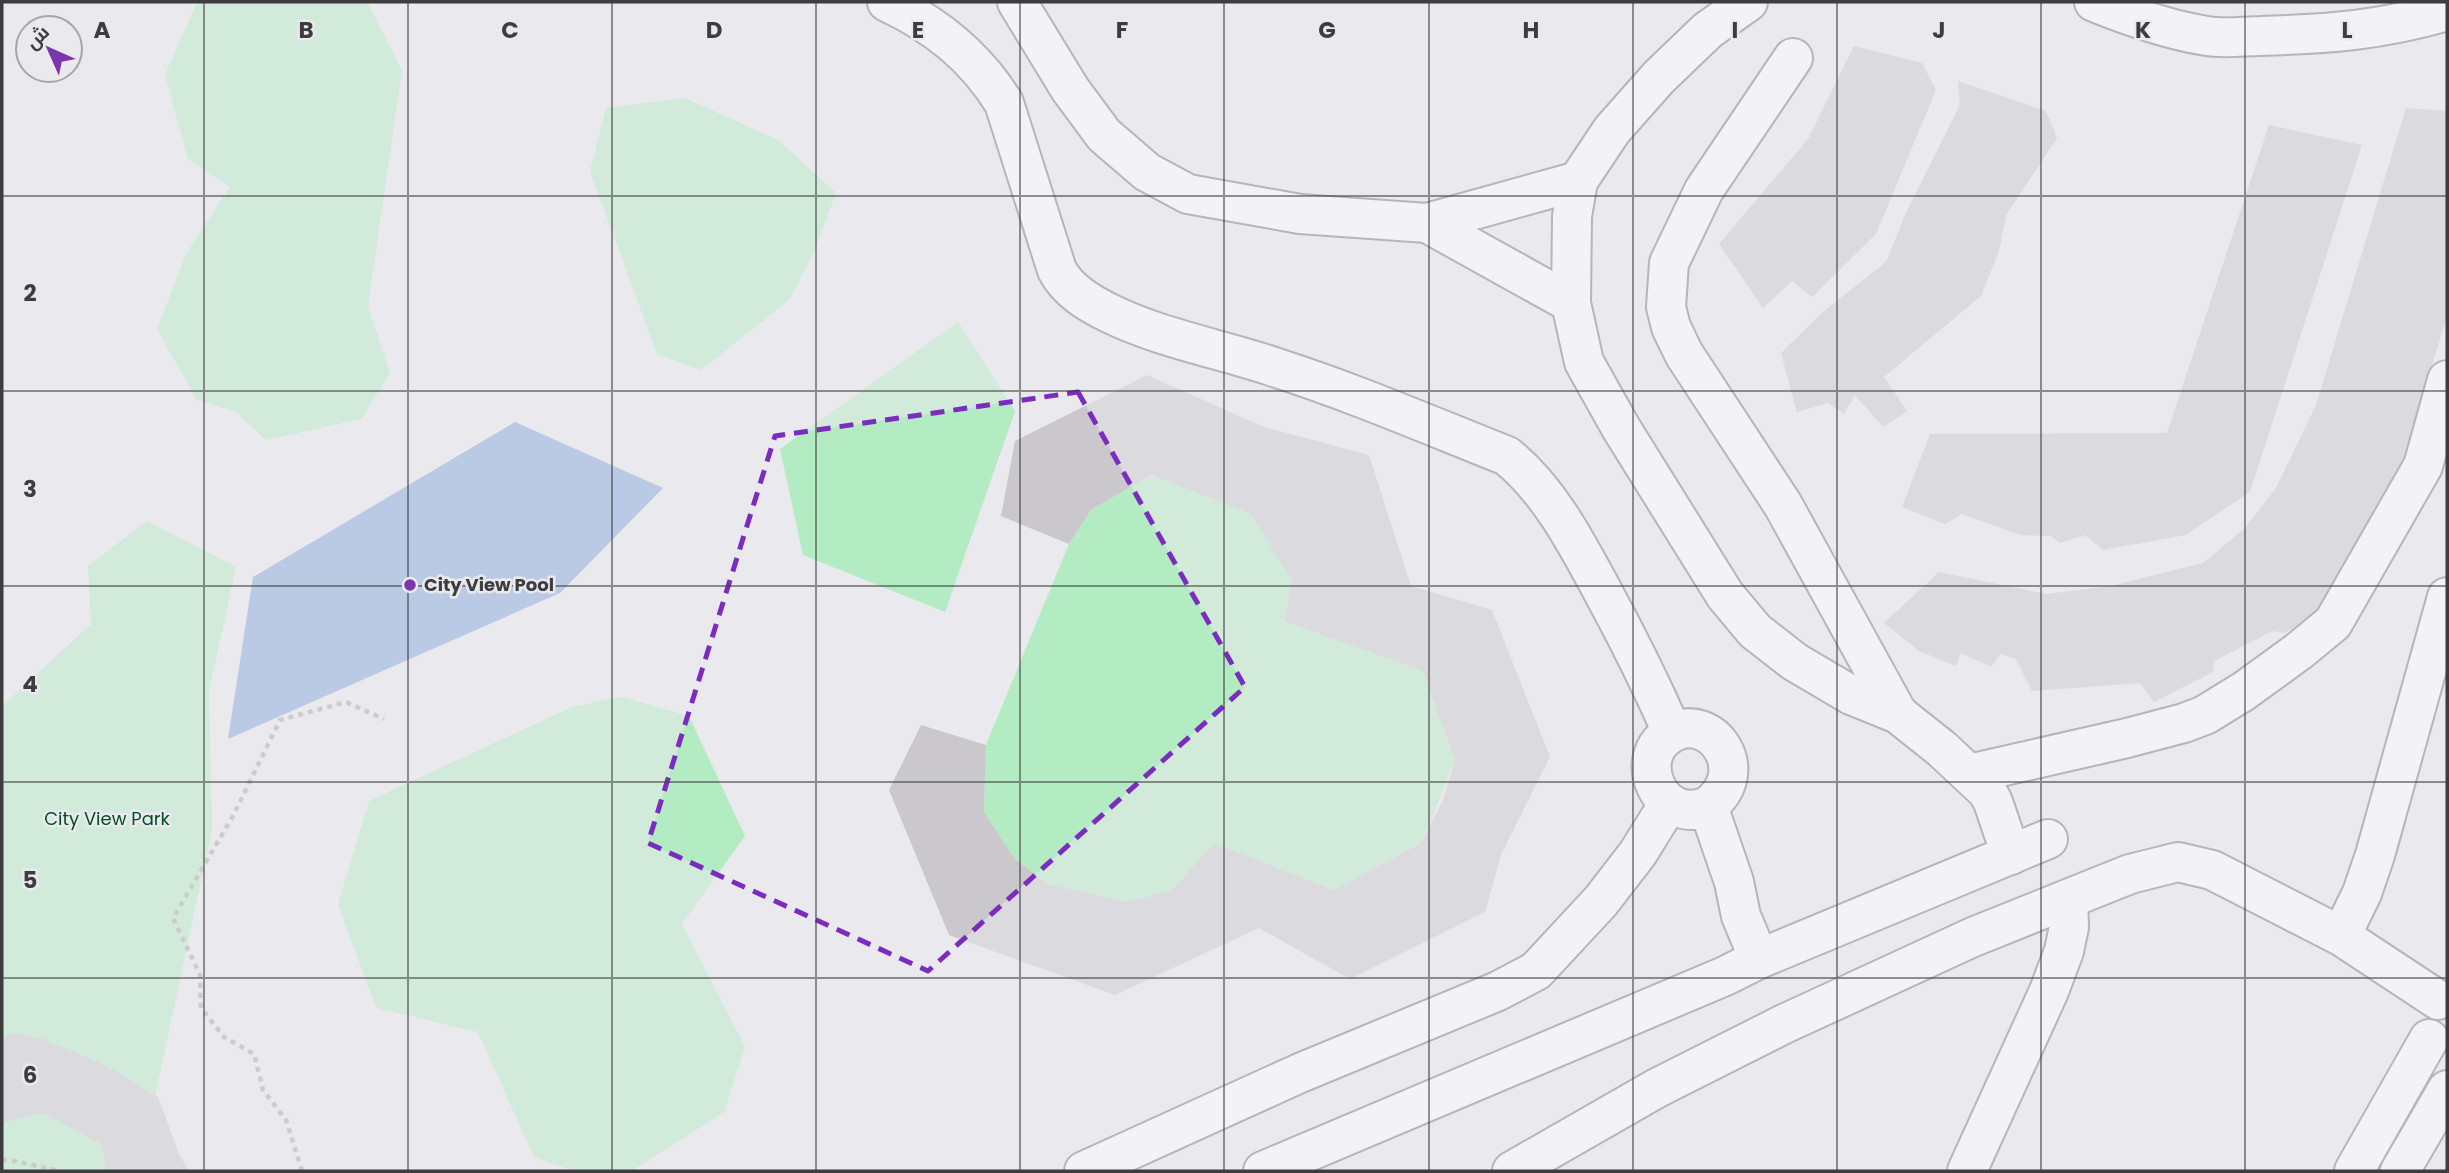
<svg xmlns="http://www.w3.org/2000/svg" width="2449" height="1173" font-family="Poppins,Cairo,sans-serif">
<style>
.green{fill:#b3ecc3}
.water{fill:#83a4da}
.building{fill:#cac8cc}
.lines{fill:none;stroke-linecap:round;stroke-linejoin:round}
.minor-casing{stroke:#78777b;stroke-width:42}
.path{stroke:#a9a8ab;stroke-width:4.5;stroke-dasharray:5 5;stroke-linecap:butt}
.minor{stroke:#fff;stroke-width:38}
.marked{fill:none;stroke:#7b2cbf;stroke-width:5;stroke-dasharray:14 9;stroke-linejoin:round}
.grid{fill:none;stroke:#3d3c3e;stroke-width:2;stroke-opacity:0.55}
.poi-dot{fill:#7a36aa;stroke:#eae9ed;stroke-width:2.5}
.labels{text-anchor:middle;stroke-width:5;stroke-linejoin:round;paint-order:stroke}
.poi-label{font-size:18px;font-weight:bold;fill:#3d3c3e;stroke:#eae9ed;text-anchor:start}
.park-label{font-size:18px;fill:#004d26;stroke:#eae9ed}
.grid-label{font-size:23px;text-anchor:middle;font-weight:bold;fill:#3d3c3e;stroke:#eae9ed;stroke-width:5;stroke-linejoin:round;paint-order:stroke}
</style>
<rect width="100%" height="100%" fill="#eae9ed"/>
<!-- green -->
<g class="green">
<path d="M197,2H367L402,70L368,306L390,373L361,419L266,440L236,412L197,400L157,329L186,254L230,187L188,159L165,75Z"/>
<path d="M685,98L778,140L836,193L813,254L789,300L701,370L657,354L590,171L606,108Z"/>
<path d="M958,322L1015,411L945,612L803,555L780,449Z"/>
<path d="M1151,475L1249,513L1292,580L1284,621L1423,671L1455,760L1421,843L1334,890L1214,843L1172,890L1127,902L1048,884L1014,858L984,812L986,745L1069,544L1091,510Z"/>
<path d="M147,521L236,567L209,691L212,830L139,1171H2V706L91,624L88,566Z"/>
<path d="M622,697L689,716L745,836L682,924L745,1047L724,1112L632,1171H573L534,1157L478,1032L376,1008L338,904L369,801L572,707Z"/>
</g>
<!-- water -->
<path class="water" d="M515,422L663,488L560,593L228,739L253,577Z"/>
<!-- building -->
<g class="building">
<path d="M1854,46L1922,63L1936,90L1876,234L1812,297L1792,281L1763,308L1719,244L1808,139Z"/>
<path d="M1958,81L2046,111L2057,138L2006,215L1999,251L1981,296L1884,377L1907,411L1883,427L1855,395L1844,414L1828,403L1797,412L1781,353L1824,311L1886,262L1905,215L1960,105Z"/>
<path d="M2406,108L2447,111V316L2381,532L2332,607L2284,633L2273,631L2214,661L2213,672L2154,702L2140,683L2032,691L2016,659L2001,654L1991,667L1961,653L1956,666L1919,651L1884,623L1939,572L2046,594L2111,586L2203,563L2245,528L2276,488L2316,405Z"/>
<path d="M2269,125L2362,145L2250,492L2186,535L2103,550L2085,535L2060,543L2051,536L2020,535L1962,514L1945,524L1902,507L1930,434L2167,433Z"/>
<path d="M1147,375L1264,427L1369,455L1411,586L1492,610L1550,757L1501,855L1485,912L1350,979L1259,928L1115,995L949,935L889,790L921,725L986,745L984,812L1014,858L1048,884L1127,902L1172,890L1214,843L1334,890L1421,843L1443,800L1455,760L1423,671L1284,621L1292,580L1249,513L1151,475L1091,510L1069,544L1001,516L1015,441Z"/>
<path d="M14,1033L43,1039L105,1065L158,1097L179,1154L189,1171H107L101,1144L43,1113L2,1123V1037Z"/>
</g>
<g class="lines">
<!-- minor casing -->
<g class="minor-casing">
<g id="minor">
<path d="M887,2C936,25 975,56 1004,103L1057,270C1068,291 1089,303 1109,313C1162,339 1222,349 1277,368C1355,393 1431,426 1507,456C1550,491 1577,544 1603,592C1628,638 1651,684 1672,732"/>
<path d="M1017,2L1070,89L1104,135L1147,172L1188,194L1300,214L1427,223L1578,181"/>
<path d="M1748,2L1708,30L1659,77L1612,130L1578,181L1572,216L1571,303L1584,362L1621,428L1725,595L1755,631L1795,662L1851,695L1898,714L1942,749L1987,791L1993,802L2011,855"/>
<path d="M2094,2C2131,17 2168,30 2207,36C2224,39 2244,36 2261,36C2329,34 2382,30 2447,11"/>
<path d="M1793,58L1704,190L1669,263L1666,307L1671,327L1684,354L1783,505L1898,714"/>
<path d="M1427,223L1571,303"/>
<path d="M1969,774L2127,738L2184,723L2205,715L2244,691L2299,651L2333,623L2423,466L2447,380"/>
<path d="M1708,806C1660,827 1629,756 1672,733C1711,711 1755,771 1708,806L1734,882L1741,916L1759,959"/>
<path d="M2341,936L2362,893L2375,855L2447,597"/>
<path d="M1084,1171L1300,1073L1498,991L1536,971L1601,901L1638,853L1669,803"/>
<path d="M1263,1171L1725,976L1759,959L2048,839"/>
<path d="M1512,1171L1657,1088L1784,1024L1973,937L2130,874L2178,862L2212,870L2341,936L2438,1000"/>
<path d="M1967,1171L2049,991L2064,951L2069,927L2068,899"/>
<path d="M2354,1171L2429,1039"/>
<path d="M2400,1171L2447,1090"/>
</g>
</g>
<!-- path -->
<g class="path">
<path d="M2,1160H10L60,1171"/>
<path d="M302,1171L286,1120L263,1090L254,1054L224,1037L201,1008L200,975L173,918L233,816L280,720L346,702L384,719"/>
</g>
<!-- minor -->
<use href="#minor" class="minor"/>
</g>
<!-- marked area -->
<path d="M0 0H2449V1173H0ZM1078,392L1245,687L928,971L648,843L775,436Z" fill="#eae9ed" fill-opacity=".55" fill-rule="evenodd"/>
<path class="marked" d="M1078,392L1245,687L928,971L648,843L775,436Z"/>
<!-- grid -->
<path class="grid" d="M204,2V1171M408,2V1171M612,2V1171M816,2V1171M1020,2V1171M1224,2V1171M1429,2V1171M1633,2V1171M1837,2V1171M2041,2V1171M2245,2V1171M2,196H2447M2,391H2447M2,586H2447M2,782H2447M2,978H2447"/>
<!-- markers -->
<circle class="poi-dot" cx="410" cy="585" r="7"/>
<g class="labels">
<!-- poi labels -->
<g class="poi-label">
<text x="424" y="591">City View Pool</text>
</g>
<!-- park labels -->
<g class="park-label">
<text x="107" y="825">City View Park</text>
</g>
</g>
<g class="grid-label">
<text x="102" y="38">A</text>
<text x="306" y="38">B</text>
<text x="510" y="38">C</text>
<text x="714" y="38">D</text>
<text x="918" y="38">E</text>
<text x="1122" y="38">F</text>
<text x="1327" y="38">G</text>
<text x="1531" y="38">H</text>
<text x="1735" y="38">I</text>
<text x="1939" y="38">J</text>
<text x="2143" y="38">K</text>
<text x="2347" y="38">L</text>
<text x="30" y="301">2</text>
<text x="30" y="497">3</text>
<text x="30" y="692">4</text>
<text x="30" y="888">5</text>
<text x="30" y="1083">6</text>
</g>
<!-- border -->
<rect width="2449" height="1173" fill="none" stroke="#3d3c3e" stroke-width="7"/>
<!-- north arrow -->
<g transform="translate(49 49) rotate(315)"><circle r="33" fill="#eae9ed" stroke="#a5a4a7" stroke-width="2"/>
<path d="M0-5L12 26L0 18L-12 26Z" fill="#7a36aa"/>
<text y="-10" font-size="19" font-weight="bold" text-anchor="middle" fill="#3d3c3e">ش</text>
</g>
</svg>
